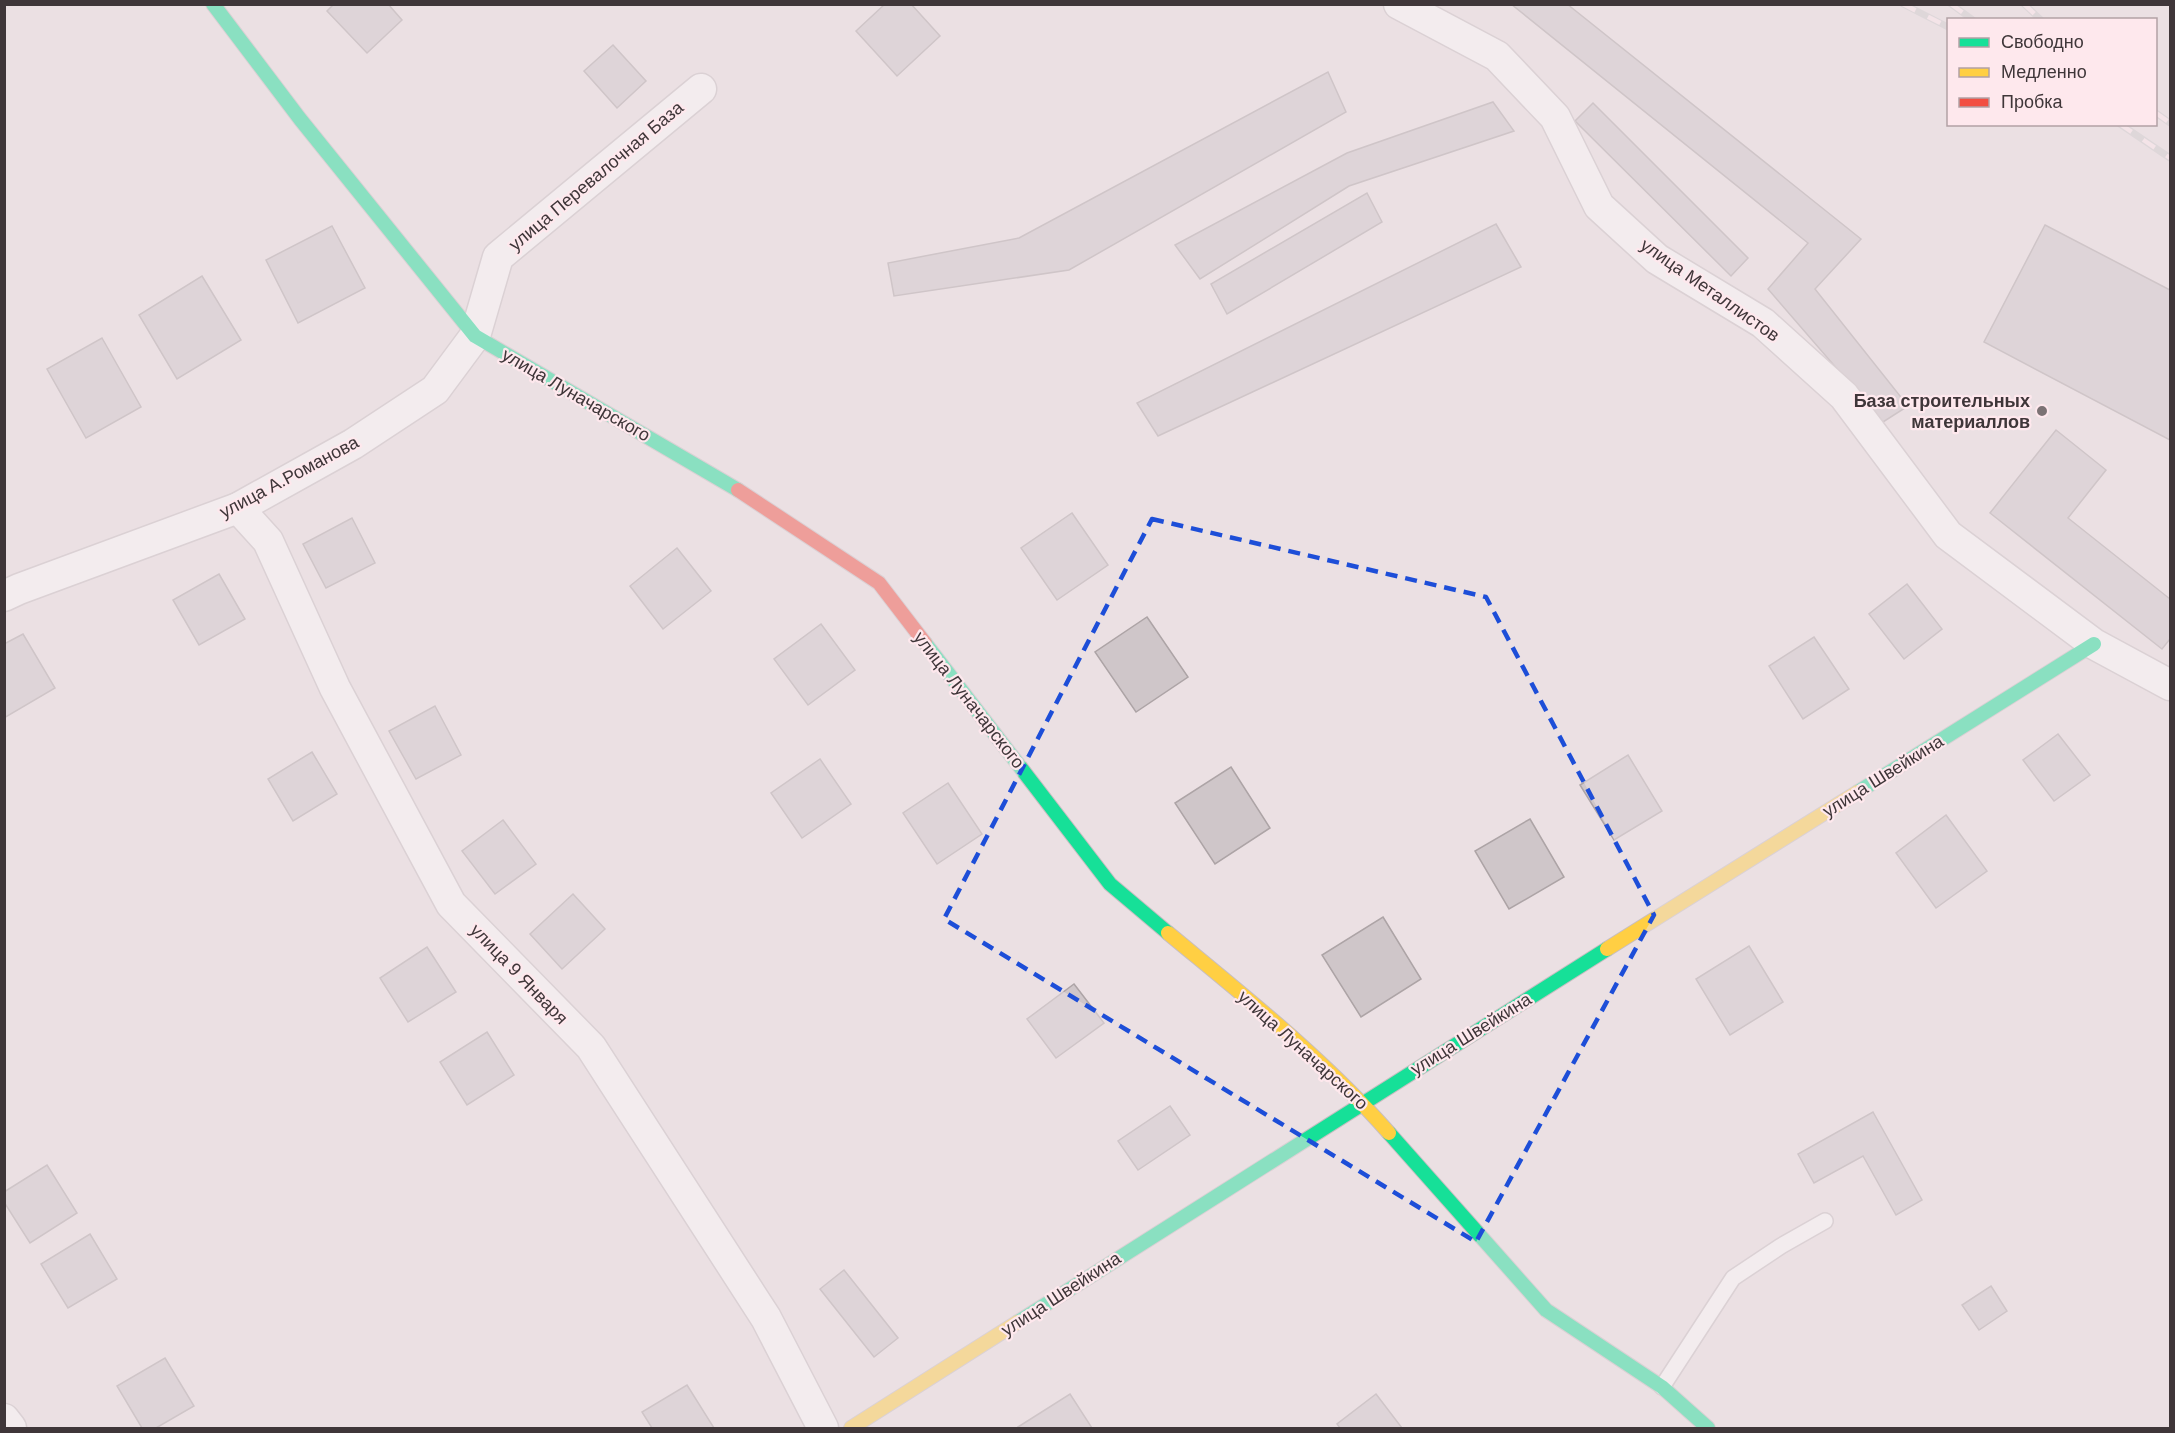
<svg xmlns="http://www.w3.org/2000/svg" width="2175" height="1433" font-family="Helvetica,sans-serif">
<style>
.building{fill:#cfc6c9;stroke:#ada4a6;stroke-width:1.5}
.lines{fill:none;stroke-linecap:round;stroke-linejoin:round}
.lane-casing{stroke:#c7bec1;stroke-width:18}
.street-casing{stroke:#c7bec1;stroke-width:33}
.fast-casing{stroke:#c7bec1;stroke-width:16}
.slow-casing{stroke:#c7bec1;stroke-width:16}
.jam-casing{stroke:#c7bec1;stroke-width:16}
.lane{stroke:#fcfafb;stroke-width:15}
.street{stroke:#fcfafb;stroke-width:30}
.fast{stroke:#16e098;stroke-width:14}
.slow{stroke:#ffcf43;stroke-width:14}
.jam{stroke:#f24e42;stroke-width:14}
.rail-casing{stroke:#cfcccd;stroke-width:7}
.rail{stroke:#fee8ed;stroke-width:4.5;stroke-dasharray:14;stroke-linecap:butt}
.marked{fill:none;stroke:#1d4ed8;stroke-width:4.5;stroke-dasharray:12 8;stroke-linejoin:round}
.poi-dot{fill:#7b7274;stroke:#fee8ed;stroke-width:2}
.labels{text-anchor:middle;stroke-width:4.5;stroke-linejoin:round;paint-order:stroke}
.street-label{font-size:18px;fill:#3f3639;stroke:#fee8ed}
.poi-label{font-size:18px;font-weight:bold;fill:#3f3639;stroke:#fee8ed;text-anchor:end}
</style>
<rect width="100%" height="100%" fill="#ebe0e3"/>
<!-- building -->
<g class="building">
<path d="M334,4H388L402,20L367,53L327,11Z"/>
<path d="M885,4H911L940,36L897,76L856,31Z"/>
<path d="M1511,4H1567L1861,239L1815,289L1908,406L1883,422L1768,289L1808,243Z"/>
<path d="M613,45L646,81L617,108L584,71Z"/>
<path d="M1328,72L1346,112L1069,270L894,296L888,263L1019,238Z"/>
<path d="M1493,102L1514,131L1349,186L1200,279L1175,245L1347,153Z"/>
<path d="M1593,103L1748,258L1731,276L1575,121Z"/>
<path d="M1367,193L1382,222L1227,314L1211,284Z"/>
<path d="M1496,224L1521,267L1158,436L1137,403Z"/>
<path d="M2045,225L2170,290V440L1984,342Z"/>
<path d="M332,226L365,288L298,323L266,260Z"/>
<path d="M202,276L241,340L177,379L139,315Z"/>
<path d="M102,338L141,407L86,438L47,369Z"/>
<path d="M2056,430L2106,470L2068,518L2170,599V639L2162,649L1990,513Z"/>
<path d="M1072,513L1108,565L1057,600L1021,548Z"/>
<path d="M352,518L375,563L326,588L303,544Z"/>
<path d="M677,548L711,591L663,629L630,586Z"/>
<path d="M219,574L245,619L199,645L173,600Z"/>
<path d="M1907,584L1942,629L1904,659L1869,614Z"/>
<path d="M1147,617L1188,677L1136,712L1095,652Z"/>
<path d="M821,624L855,670L808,705L774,659Z"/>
<path d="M23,634L55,688L4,718V644Z"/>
<path d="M1814,637L1849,689L1803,719L1769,666Z"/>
<path d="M435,706L461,755L416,779L389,731Z"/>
<path d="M2058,734L2090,775L2054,801L2023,760Z"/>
<path d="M312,752L337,794L293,821L268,779Z"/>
<path d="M1628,755L1662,811L1614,840L1580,785Z"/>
<path d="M820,759L851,804L802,838L771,793Z"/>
<path d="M1231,767L1270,828L1215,864L1175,803Z"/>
<path d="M948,783L982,834L937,864L903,813Z"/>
<path d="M1946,815L1987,871L1936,908L1896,853Z"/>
<path d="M1530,819L1564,877L1509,909L1475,851Z"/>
<path d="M503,820L536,864L495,894L462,851Z"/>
<path d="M573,894L605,929L562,969L530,934Z"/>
<path d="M1383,917L1421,979L1361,1017L1322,955Z"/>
<path d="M1749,946L1783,1002L1730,1035L1696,979Z"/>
<path d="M427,947L456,992L408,1022L380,978Z"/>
<path d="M1074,984L1104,1023L1056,1058L1027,1019Z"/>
<path d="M487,1032L514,1075L467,1105L440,1062Z"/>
<path d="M1170,1106L1190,1135L1138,1170L1118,1141Z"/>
<path d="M1873,1112L1922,1200L1896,1215L1863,1156L1814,1183L1798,1154Z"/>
<path d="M47,1165L77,1213L30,1243L4,1202V1192Z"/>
<path d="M90,1234L117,1279L68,1308L41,1264Z"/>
<path d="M844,1270L898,1338L874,1357L820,1289Z"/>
<path d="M1991,1286L2007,1311L1979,1330L1962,1305Z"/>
<path d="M165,1358L194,1406L156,1428H142L117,1386Z"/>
<path d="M687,1385L714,1428H652L642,1412Z"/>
<path d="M1070,1394L1092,1428H1019L1018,1427Z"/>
<path d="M1376,1394L1402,1428H1340L1337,1424Z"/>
</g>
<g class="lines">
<!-- lane casing -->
<g class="lane-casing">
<path id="lane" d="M1662,1387L1733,1278L1781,1246L1825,1221"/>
</g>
<!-- street casing -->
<g class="street-casing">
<g id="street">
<path d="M1399,4L1497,56L1555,117L1599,206L1657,259L1763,323L1844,396L1948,535L2094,644L2170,685"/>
<path d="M238,508L268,541L335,688L451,904L591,1047L766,1318L823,1428"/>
<path d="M4,596L19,589L238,508L353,444L435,390L475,336L498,257L701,89"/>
<path d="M4,1419L11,1428"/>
</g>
</g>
<!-- fast casing -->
<g class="fast-casing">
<g id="fast">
<path d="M213,4L300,119L475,336L738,490"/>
<path d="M925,643L1110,884L1168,933"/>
<path d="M1858,792L2094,644"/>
<path d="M1389,1133L1546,1310L1662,1387L1708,1428"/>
<path d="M1018,1322L1607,949"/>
</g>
</g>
<!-- slow casing -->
<g class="slow-casing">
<g id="slow">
<path d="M1168,933C1244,996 1323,1058 1389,1133"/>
<path d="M1607,949L1858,792"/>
<path d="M851,1428L1018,1322"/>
</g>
</g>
<!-- jam casing -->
<g class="jam-casing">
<path id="jam" d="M738,490L879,583L925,643"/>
</g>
<!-- lane -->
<use href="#lane" class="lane"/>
<!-- street -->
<use href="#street" class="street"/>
<!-- fast -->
<use href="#fast" class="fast"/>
<!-- slow -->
<use href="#slow" class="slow"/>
<!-- jam -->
<use href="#jam" class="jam"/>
<!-- rail casing -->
<g class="rail-casing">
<g id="rail">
<path d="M1903,4L1948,27"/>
<path d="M1951,4L1973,20"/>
<path d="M2024,4L2041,20"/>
<path d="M2156,113L2170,123"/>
<path d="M2120,124L2170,158"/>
</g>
</g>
<!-- rail -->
<use href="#rail" class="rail"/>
</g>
<!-- marked area -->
<path d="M0 0H2175V1433H0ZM1152,519L1486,597L1654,915L1476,1242L944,919Z" fill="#ebe0e3" fill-opacity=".55" fill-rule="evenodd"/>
<path class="marked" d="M1152,519L1486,597L1654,915L1476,1242L944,919Z"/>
<!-- markers -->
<circle class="poi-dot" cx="2042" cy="411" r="6"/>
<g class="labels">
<!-- street labels -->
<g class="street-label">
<text transform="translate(596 176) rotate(-40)" y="6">улица Перевалочная База</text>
<text transform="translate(1710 290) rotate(35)" y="6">улица Металлистов</text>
<text transform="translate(576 395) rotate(30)" y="6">улица Луначарского</text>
<text transform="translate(289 477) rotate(-28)" y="6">улица А.Романова</text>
<text transform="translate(969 700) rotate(52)" y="6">улица Луначарского</text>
<text transform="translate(1883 776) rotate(-32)" y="6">улица Швейкина</text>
<text transform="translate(519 974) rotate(46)" y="6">улица 9 Января</text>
<text transform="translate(1471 1034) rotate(-32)" y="6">улица Швейкина</text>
<text transform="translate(1303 1050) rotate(42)" y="6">улица Луначарского</text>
<text transform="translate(1061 1294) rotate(-33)" y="6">улица Швейкина</text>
</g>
<!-- poi labels -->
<g class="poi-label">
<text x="2030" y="407">База cтроительных<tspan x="2030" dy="21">материаллов</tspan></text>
</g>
</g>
<!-- border -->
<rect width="2175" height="1433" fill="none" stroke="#3f3639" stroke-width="12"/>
<!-- legend -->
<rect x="1947" y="18" width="210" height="108" fill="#fee8ed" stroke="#b2a1a5" stroke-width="1.5"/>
<rect x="1959" y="38" width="30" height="9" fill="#16e098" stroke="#b2a1a5" stroke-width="1.5"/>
<text x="2001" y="48" font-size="18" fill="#3f3639">Свободно</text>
<rect x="1959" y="68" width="30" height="9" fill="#ffcf43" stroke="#b2a1a5" stroke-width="1.5"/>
<text x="2001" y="78" font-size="18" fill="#3f3639">Медленно</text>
<rect x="1959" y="98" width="30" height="9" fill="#f24e42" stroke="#b2a1a5" stroke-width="1.5"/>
<text x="2001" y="108" font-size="18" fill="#3f3639">Пробка</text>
</svg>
